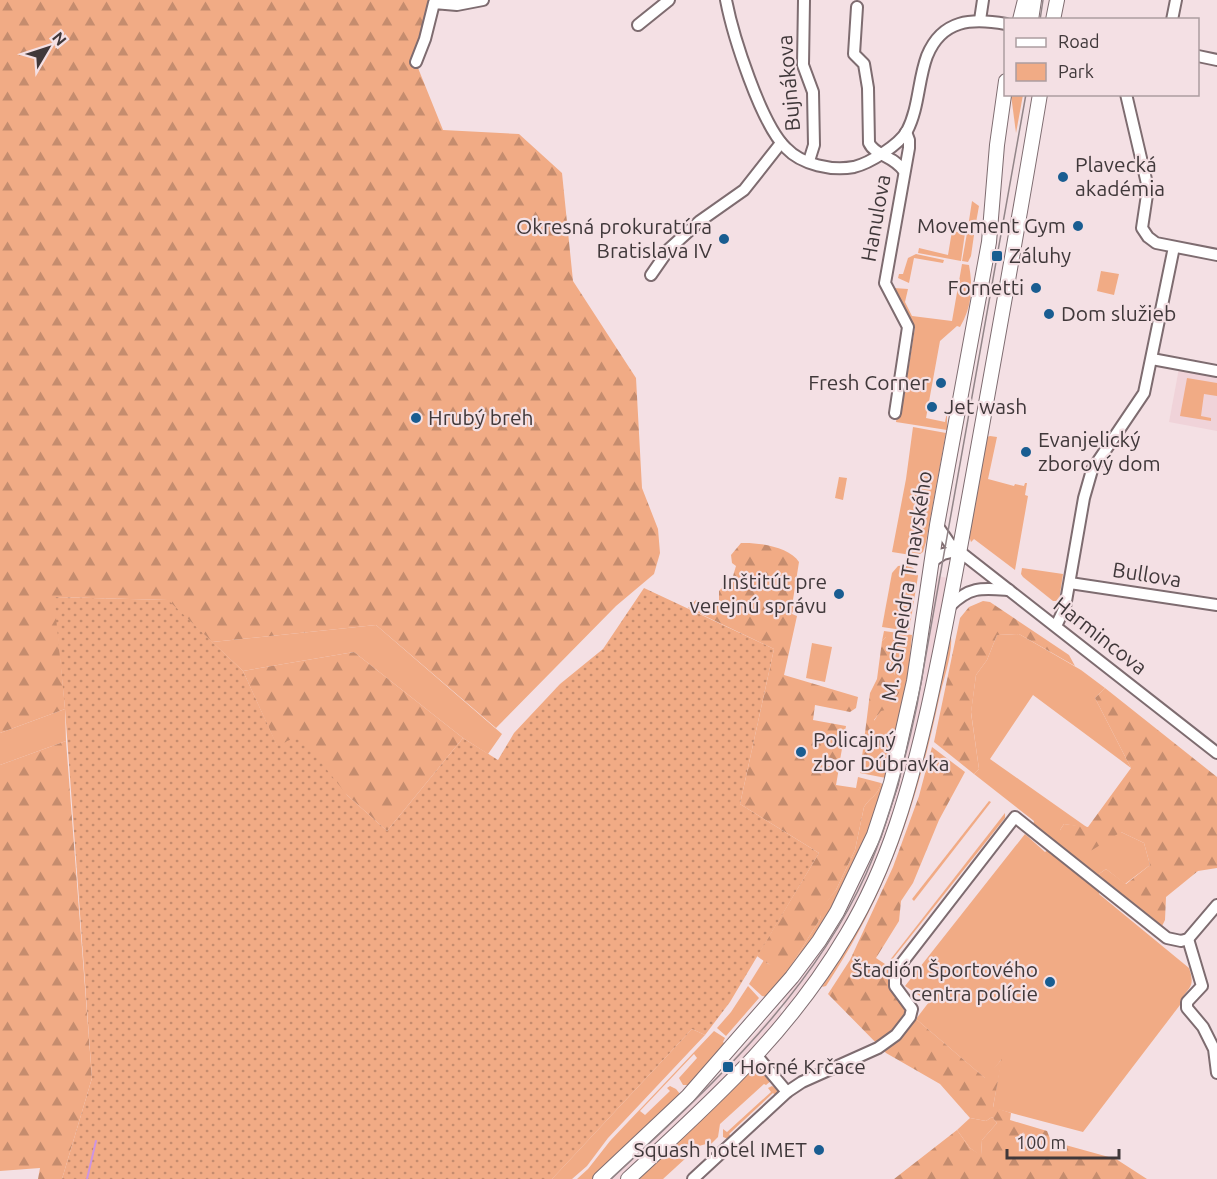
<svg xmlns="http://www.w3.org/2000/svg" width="1217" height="1179" font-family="Ubuntu,sans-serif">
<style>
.built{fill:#f0d3d9}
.green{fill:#f1ab85}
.forest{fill:url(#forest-firs)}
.garden{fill:url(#garden-dots)}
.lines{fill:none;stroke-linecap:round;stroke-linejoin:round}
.stream{stroke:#cd94e1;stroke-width:2}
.minor-casing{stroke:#7e6c70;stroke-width:14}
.major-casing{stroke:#7e6c70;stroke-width:16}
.minor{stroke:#fff;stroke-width:10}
.major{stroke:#fff;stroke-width:14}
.tram{stroke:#928588;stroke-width:1.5}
.poi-dot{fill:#195d91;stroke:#f4e0e4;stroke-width:2}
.labels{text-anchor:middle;stroke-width:4.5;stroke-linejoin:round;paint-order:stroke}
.street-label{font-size:21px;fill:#40383a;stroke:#f4e0e4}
.poi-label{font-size:21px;fill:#40383a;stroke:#f4e0e4;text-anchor:start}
</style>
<defs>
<pattern id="forest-firs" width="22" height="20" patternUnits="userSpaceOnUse" patternTransform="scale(1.5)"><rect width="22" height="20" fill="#f1ab85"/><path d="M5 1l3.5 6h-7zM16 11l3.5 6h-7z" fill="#c58c6e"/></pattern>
<pattern id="garden-dots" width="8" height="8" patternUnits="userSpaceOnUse" patternTransform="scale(1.5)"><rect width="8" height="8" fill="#f1ab85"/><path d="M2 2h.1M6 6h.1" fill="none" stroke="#c58c6e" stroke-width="1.8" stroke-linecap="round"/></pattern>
</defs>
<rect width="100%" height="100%" fill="#f4e0e4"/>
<!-- built -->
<g class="built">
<path d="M1179,368L1217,377V431L1169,422Z"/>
<path d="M938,576L947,578L921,720L901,801L869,884L817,972L786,1010L782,1002L827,941L856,890L920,671Z"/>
<path d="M779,1006L782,1015L712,1094L621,1179H607L723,1071Z"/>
</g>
<!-- green -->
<g class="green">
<path d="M1011,95H1023L1016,133Z"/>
<path d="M972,201L979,206L975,228L968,227Z"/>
<path d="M952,231L965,233L961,261L918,253L919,248L948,255Z"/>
<path d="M967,233L974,235L971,256L968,262L962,261Z"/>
<path d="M916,254L944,260L943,263L914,258L909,283L898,278L899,274H903L908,258Z"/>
<path d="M962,264L969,265C973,287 972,307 960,327L957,326L940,341L926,418L945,422L947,412V430L896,422L899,399L904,397L915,327L894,288L908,289L905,302L912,316L952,321Z"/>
<path d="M1101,271L1119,274L1114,295L1097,291Z"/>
<path d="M1187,378L1217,383V396L1204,394L1201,416L1211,418V421L1180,416Z"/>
<path d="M913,427L946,433L926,542L923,552L917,556L892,552L906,479Z"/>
<path d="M990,436L997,437L988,479L1014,486L1015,484L1024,486L1025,483H1027L1025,495L1028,496L1015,570L974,539L971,542L968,533L987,437Z"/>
<path d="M839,477L847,478L843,500L835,498Z"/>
<path d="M898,566C907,565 916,566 918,576L909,631L882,627L892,573Z"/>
<path d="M1022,568L1063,574L1059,601H1053L1023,577L1021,574Z"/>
<path d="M376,625L502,734L488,754L463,738L354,652L243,671L212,642Z"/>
<path d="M884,631L912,635L908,676L886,778L860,773H881C890,753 890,737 874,721C886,704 897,680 895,658C895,651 889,643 886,637L882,641Z"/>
<path d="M1019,634L1081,670L1105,688L1095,698L1131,768L1033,695L990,759L1088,828L1064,824L1060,830L1121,832L1144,843L1150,865L1125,884L1106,869L1096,876L1033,825L1034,821L974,774L979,769L971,712L976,675L987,660L997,635Z"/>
<path d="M951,637C953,653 943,681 939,699C916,806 887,894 826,986L822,987L866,910L925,750L936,708L934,707L949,638Z"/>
<path d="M812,643L832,647L825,682L806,678Z"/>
<path d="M65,709L66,741L0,765V733Z"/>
<path d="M881,783L884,786V792L854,870L811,945L767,997L762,996L749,984L764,960L768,964L791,966L820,919L822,907L836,890L855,850L864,807C869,798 879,795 881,783Z"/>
<path d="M989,801L991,802L914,901L912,899Z"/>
<path d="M1005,813V818L891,961L890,960Z"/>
<path d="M1025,834L1045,852L1048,850L1100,891L1099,894L1189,968C1197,991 1185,986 1180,1005L1083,1132L993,1108L1001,1060L986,1079L916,1019L929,1002L905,986Z"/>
<path d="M748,986L759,998L726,1036L717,1028L731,1012Z"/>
<path d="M692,1029L705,1035L608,1138L587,1166L572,1179H552Z"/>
<path d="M714,1031L725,1038L723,1042L725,1044L690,1085H683L679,1078L697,1058L694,1054L640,1111L645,1115L670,1091L667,1088L670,1086L676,1089L680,1094L674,1104L593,1179H577L588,1169L610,1141Z"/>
<path d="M755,1069L764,1071L772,1080L766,1085L764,1084L720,1124L718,1137L710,1145L706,1144L699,1146L663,1179H635L750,1072Z"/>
<path d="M772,1086L778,1090L776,1096L773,1093L729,1134L732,1137L728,1139L723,1137V1129L727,1132L771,1092L768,1088Z"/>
<path d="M992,1117L997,1123L982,1140L981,1156L970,1148L957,1130L970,1118L986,1121Z"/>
</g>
<!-- forest -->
<g class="forest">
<path d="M0,0H434L416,63L443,130L519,134L562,173L573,281L636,378L642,488L658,529L660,553L654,574L616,606L496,728L376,625L212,642L167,600L55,597L65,709L0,733Z"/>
<path d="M741,543C757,542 790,547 799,562L792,606L794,607L792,614L797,616L784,675L858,697L856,708L850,712L815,705L813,720L846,726L840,760L820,758L819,764L839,768L836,785L856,788L858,777L881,783C879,795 869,798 864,807L855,850L836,890L823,907L820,919L791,966C776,970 769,965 757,956L819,853L740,804L774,649L688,608L696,600L714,608L719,601V591L733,576L736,566L732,563L731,555Z"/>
<path d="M983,601L990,602L1069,655L1075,666L1019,634L997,635L987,660L976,675L971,713L979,769L974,774L934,742L960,618L969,607Z"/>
<path d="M896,634L902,637V643L899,648L901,652C890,663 893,679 900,691L890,709L881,711L874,720L878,724L886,722L891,725C893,740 888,760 880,773H860L870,693L877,679L882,641L886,637Z"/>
<path d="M354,652L463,738L387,831L347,795L277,746L243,671Z"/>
<path d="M1105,688L1217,777V868L1198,871L1166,897L1165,920L1162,926L1096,876L1106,869L1126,884L1150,865L1144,843L1121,832L1089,852L1060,830L1064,824L1088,827L1131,768L1095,698Z"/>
<path d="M66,741L92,1078L62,1179H38L40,1168L0,1171V765Z"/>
<path d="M932,747L965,772L939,820L913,883L901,901L899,921L876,958L885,964L890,973L906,1010L904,1021L910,1026L916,1019L985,1078L1002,1059L993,1107L1011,1113L1010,1120L1047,1131L1051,1141L1116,1159L1147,1179H894L957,1130L970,1148L981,1155L982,1140L997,1123L992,1117L986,1121L970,1118L940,1084L886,1053L828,994L850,960L893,867L919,796Z"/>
</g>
<!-- garden -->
<path class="garden" d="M644,588L774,649L740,804L819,853L730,1002L705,1035L692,1029L552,1179H62L92,1078L65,709L54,597L168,600L243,671L277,745L300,736L347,795L387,831L463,738L498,760L514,733L560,684L603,649Z"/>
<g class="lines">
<!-- stream -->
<path class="stream" d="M87,1179L96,1141"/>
<!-- minor casing -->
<g class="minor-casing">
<g id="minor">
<path d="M726,0C733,36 761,124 786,148C802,165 832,171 854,167C870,163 899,145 907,131C919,108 918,80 927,56C942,19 972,18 1006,24"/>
<path d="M804,0L803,65L813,92L814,145L809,161"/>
<path d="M857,7L854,54L864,64L868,88L869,143C875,156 893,155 904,171"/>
<path d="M980,20L983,0"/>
<path d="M1172,20L1176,0"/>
<path d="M638,25L669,0"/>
<path d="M1198,56L1217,60"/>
<path d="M416,62L425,39L434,3L457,5L483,0"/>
<path d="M1126,94L1148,188L1142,228L1148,237L1156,243L1217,255"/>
<path d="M651,275L669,249L700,221L744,190L781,143"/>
<path d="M1152,359L1217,371"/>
<path d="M895,413L908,327L885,283L909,148V140L906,132"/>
<path d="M937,525L950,544L1217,753"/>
<path d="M931,562L943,554L960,550"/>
<path d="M1070,583L1217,605"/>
<path d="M950,606C970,586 982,588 1009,590"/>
<path d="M1056,626L1065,607L1084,498L1092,470L1144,393L1174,247"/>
<path d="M1188,939L1202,986L1187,1002V1008L1203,1027L1214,1049L1217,1073"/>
<path d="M757,1056L787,1092"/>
<path d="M693,1179L787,1092L802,1082L878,1048L896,1035L910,1017L912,1009L895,986V972L1015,817L1167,938L1181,941L1188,939L1217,905"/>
</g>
</g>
<!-- major casing -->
<g class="major-casing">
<g id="major">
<path d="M1020,20L1025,0"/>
<path d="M1031,20L1034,0"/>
<path d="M1053,20L1057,0"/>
<path d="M600,1179L688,1096L792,977L819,941L837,912L874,835L891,783L914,681L937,525L989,242L997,145L1006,81"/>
<path d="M628,1179C712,1101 788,1034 847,934C889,864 910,788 928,709C943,642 955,576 967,509C992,371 1017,233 1040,94"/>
</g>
</g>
<!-- minor -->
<use href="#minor" class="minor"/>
<!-- major -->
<use href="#major" class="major"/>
<!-- tram -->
<g class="tram">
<path d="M1040,20L1043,0"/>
<path d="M611,1179C708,1089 810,997 866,874C890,820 905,762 917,705L1026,94"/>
</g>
</g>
<!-- markers -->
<g class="poi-dot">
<circle cx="1063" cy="177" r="6"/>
<circle cx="1078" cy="226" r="6"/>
<circle cx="724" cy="239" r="6"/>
<rect x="991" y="250" width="12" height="12" rx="3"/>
<circle cx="1036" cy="288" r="6"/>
<circle cx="1049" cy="314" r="6"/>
<circle cx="941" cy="383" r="6"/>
<circle cx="932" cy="407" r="6"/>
<circle cx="416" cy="418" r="6"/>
<circle cx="1026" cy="452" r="6"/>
<circle cx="839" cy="594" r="6"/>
<circle cx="801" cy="752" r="6"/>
<circle cx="1050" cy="982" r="6"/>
<rect x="722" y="1061" width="12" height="12" rx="3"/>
<circle cx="819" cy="1150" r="6"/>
</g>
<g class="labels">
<!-- street labels -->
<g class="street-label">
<text transform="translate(789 83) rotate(-95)" y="7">Bujnákova</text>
<text transform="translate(876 218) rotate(-80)" y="7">Hanulova</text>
<text transform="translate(1147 575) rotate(9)" y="7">Bullova</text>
<text transform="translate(907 586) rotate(-81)" y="7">M. Schneidra Trnavského</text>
<text transform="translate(1100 636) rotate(38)" y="7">Harmincova</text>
</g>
<!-- poi labels -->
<g class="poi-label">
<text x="1075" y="172">Plavecká<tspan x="1075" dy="24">akadémia</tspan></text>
<text x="1066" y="233" text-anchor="end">Movement Gym</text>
<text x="712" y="234" text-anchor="end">Okresná prokuratúra<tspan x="712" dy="24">Bratislava IV</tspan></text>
<text x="1009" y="263">Záluhy</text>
<text x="1024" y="295" text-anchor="end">Fornetti</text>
<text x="1061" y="321">Dom služieb</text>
<text x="929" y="390" text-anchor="end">Fresh Corner</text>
<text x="944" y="414">Jet wash</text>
<text x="428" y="425">Hrubý breh</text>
<text x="1038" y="447">Evanjelický<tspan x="1038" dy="24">zborový dom</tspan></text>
<text x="827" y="589" text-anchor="end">Inštitút pre<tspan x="827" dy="24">verejnú správu</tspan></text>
<text x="813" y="747">Policajný<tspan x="813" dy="24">zbor Dúbravka</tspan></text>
<text x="1038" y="977" text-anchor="end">Štadión Športového<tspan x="1038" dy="24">centra polície</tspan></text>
<text x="740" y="1074">Horné Krčace</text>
<text x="807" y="1157" text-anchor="end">Squash hotel IMET</text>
</g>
</g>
<!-- legend -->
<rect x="1004" y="18" width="195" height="78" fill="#f4e0e4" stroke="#ac9da0" stroke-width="1.5"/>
<rect x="1016" y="38" width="30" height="9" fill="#ffffff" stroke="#ac9da0" stroke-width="1.5"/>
<text x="1058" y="48" font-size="18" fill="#40383a">Road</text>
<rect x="1016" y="63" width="30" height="18" fill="#f1ab85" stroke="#ac9da0" stroke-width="1.5"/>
<text x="1058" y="78" font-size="18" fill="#40383a">Park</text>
<!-- north arrow -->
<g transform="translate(48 48) rotate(51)" stroke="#f4e0e4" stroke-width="4.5" paint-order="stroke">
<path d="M0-4.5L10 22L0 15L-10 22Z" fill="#40383a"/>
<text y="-9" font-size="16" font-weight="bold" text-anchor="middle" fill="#40383a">N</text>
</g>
<!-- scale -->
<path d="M1007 1149v9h112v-9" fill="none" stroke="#40383a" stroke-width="3"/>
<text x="1016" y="1149" font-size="18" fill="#40383a" stroke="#f4e0e4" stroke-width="4.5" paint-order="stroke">100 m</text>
</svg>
